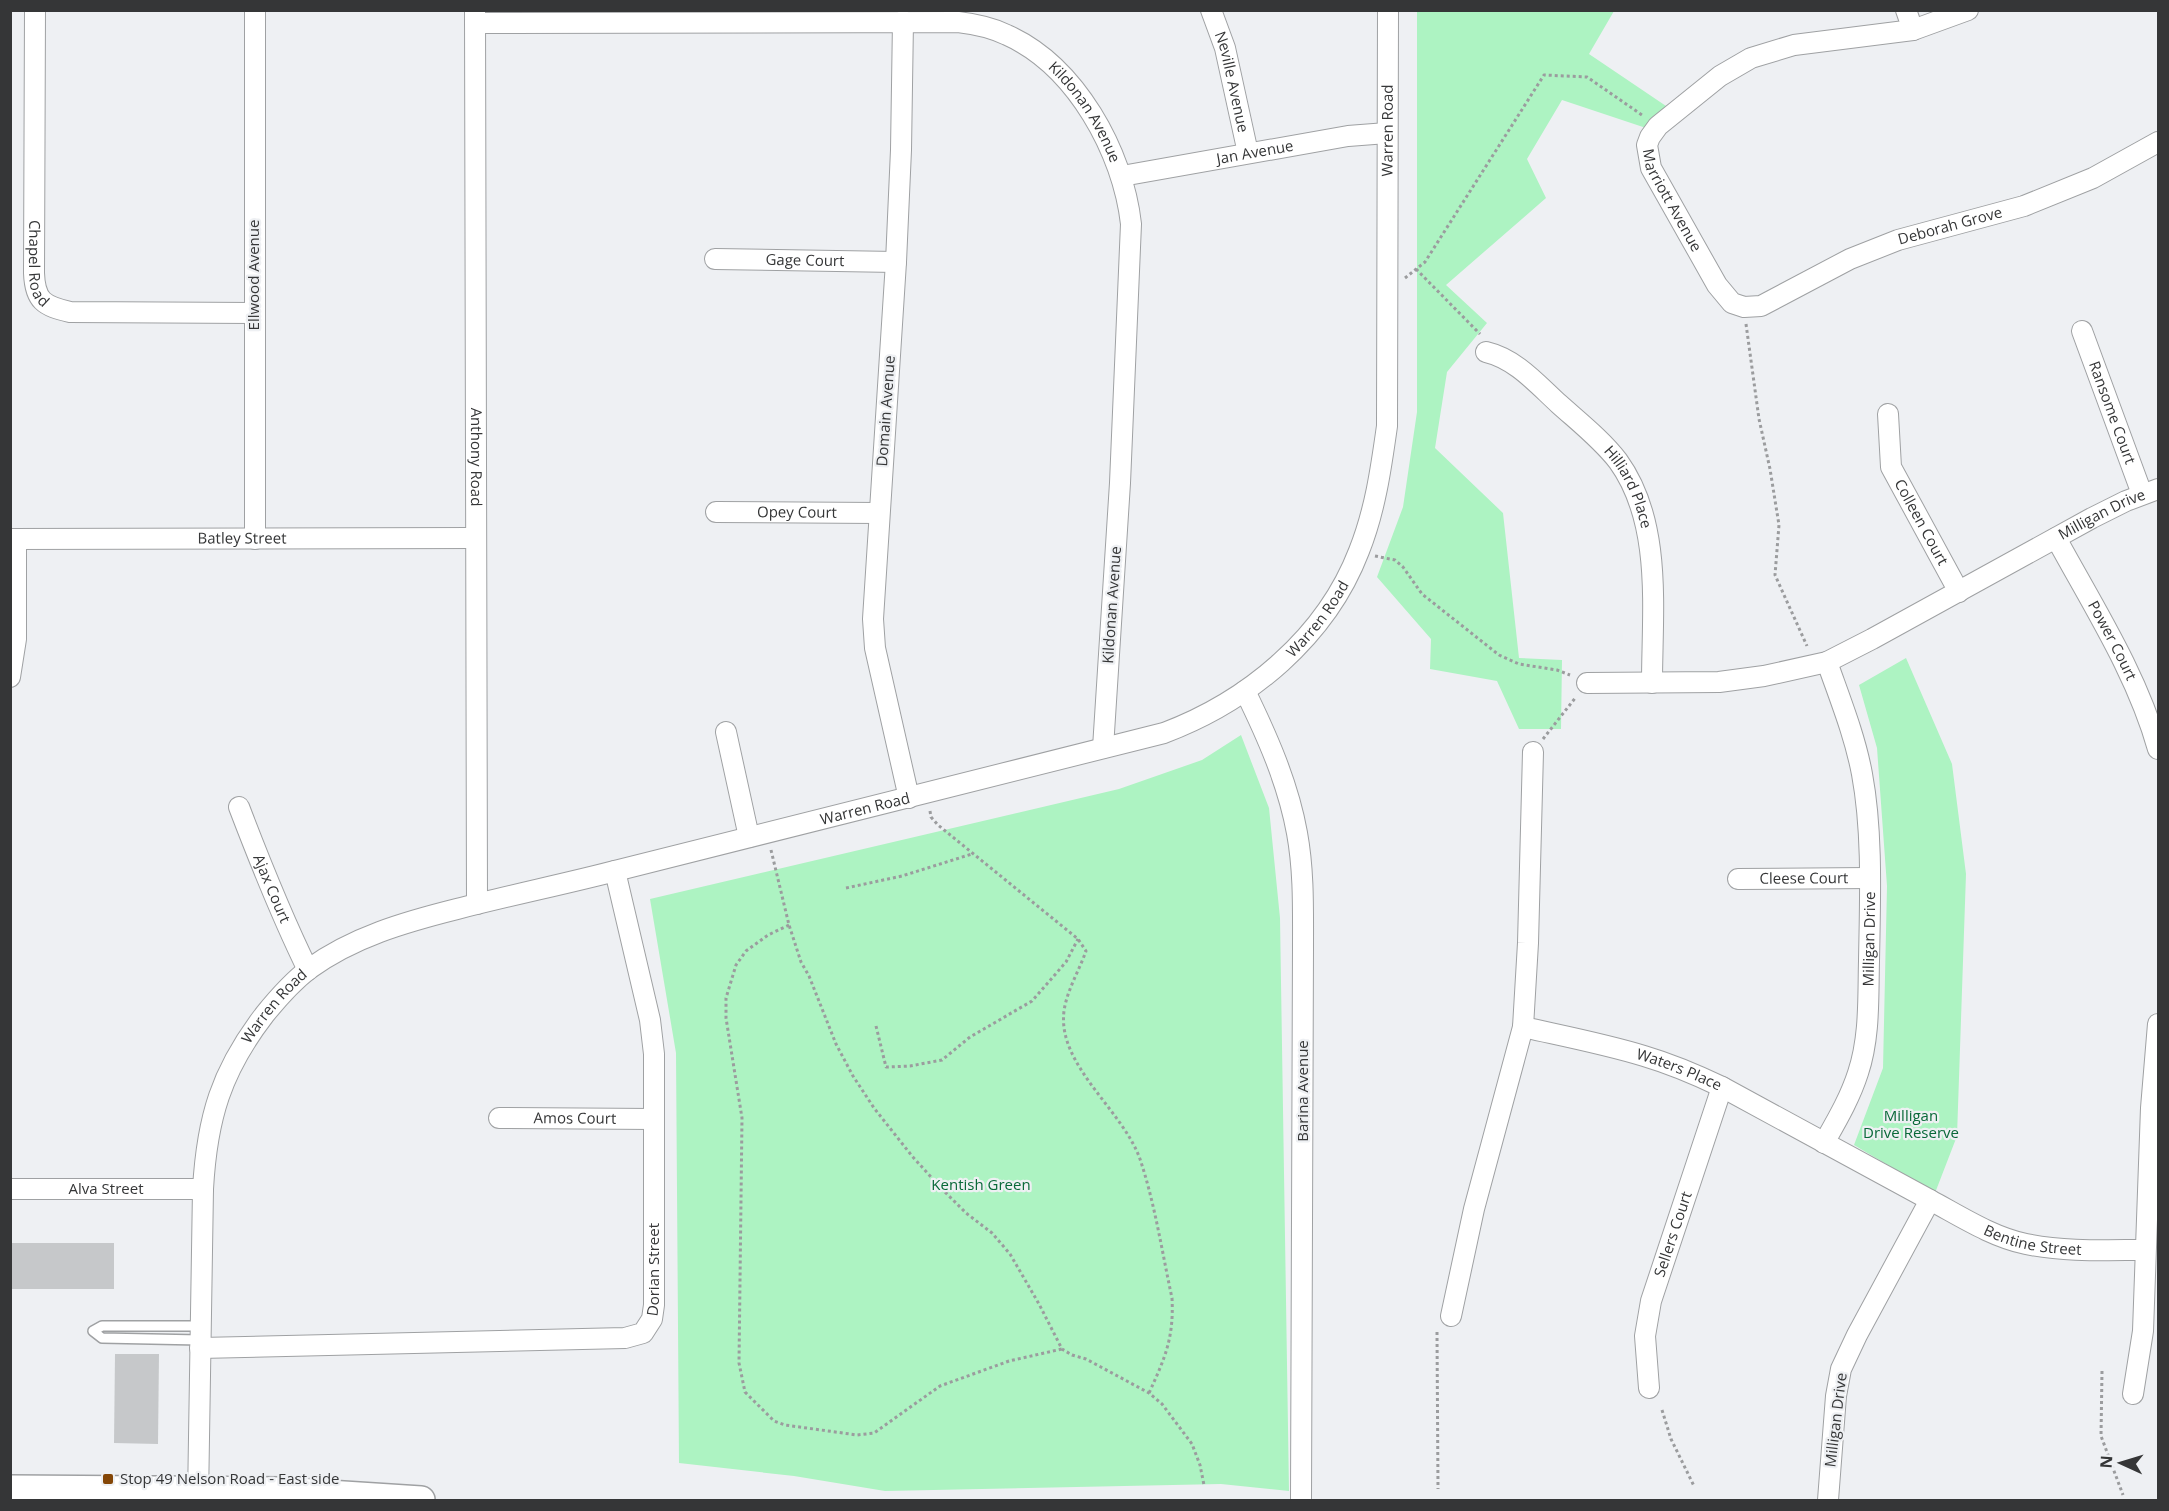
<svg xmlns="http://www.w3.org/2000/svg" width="2169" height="1511" font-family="'Open Sans',sans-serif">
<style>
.green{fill:#adf3c2}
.building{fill:#c6c8ca}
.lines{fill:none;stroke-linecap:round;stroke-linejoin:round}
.lane-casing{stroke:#9fa1a3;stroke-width:12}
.street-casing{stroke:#9fa1a3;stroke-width:22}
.secondary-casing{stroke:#9fa1a3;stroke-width:30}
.path{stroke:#9b9c9e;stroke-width:3;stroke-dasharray:3 3;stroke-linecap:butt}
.lane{stroke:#fff;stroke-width:9}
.street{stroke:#fff;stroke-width:20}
.secondary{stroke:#fff;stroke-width:27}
.poi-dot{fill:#844607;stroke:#eef0f3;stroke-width:2}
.labels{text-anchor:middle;stroke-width:4.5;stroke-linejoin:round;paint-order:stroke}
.street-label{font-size:15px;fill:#353637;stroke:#eef0f3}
.park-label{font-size:15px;fill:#096939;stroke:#eef0f3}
.poi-label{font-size:15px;fill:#353637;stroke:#eef0f3;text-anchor:start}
</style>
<rect width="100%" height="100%" fill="#eef0f3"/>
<!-- green -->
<g class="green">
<path d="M1417,11H1614L1589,54L1669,108L1646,128L1562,100L1527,159L1546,198L1446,285L1487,323L1447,372L1435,448L1503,513L1519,658L1562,660L1561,729H1519L1497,681L1430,669L1431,639L1377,577L1403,507L1417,412Z"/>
<path d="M1906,658L1952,764L1966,874L1957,1136L1935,1193L1854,1145L1883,1068L1887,886L1877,748L1859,685Z"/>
<path d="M1241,735L1269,808L1280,918L1289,1491L1221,1484L885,1491L794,1476L679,1463L676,1053L650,899L1119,789L1202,760Z"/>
</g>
<!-- building -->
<g class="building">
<rect x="10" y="1243" width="104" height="46"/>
<path d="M115,1354H159L158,1444L114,1443Z"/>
</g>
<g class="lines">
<!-- lane casing -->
<g class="lane-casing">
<path id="lane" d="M200,1340L102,1338L93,1331L102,1326H200"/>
</g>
<!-- street casing -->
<g class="street-casing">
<g id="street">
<path id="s1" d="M35,10L34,273C35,301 44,306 70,312L254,313"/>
<path d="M255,10V539"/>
<path id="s2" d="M475,10L477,904"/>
<path id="s3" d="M1211,10L1225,48L1248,153"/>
<path d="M1906,10L1913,30"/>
<path id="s4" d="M1968,10L1913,30L1794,45L1751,58L1720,76L1658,126L1650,137L1647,145L1651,168L1717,285L1732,303L1744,307L1761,306L1850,259L1898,240L2024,206L2093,178L2158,142"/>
<path d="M903,21L901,150L896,262L873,619L875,648L909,798"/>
<path id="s5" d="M475,23L958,22C975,24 991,27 1007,35C1076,66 1123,152 1131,224L1120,483L1103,748"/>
<path id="s6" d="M1122,176L1348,136L1387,133"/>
<path id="s7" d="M715,259L896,262"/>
<path id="s8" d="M2082,331L2142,494"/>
<path id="s9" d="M1486,352C1516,359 1537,384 1559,404C1579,422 1602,440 1618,461C1663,523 1652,611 1652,683"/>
<path id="s10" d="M1888,414L1891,467L1959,592"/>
<path id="s11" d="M716,512L879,513"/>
<path id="s12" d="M2056,538C2093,606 2137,674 2158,749"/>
<path id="s13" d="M10,539L475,538"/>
<path d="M10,677L16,639V539"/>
<path id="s14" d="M1587,683L1719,682L1764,676L1827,662L1872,639L2092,518L2126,501L2158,489"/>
<path d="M1245,691C1267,736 1288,783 1297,833C1304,871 1303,910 1303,948L1301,1500"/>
<path d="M726,732L749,837"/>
<path id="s15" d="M239,807C260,862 282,917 308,970"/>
<path id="s16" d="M1738,879L1869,878"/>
<path id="s17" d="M1523,1027C1563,1036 1605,1044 1644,1056C1671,1064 1697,1075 1722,1087L1930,1200L1857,1335L1841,1369L1836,1396L1828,1500"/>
<path id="s18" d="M499,1118L654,1119"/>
<path id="s19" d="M1824,1143C1837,1120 1850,1098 1858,1073C1870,1037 1868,998 1869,961C1870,901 1873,833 1862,774C1855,736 1840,699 1827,662"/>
<path id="s20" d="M10,1189H203"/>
<path id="s21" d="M1930,1200C1960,1216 1992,1237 2026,1244C2065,1252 2106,1250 2145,1250"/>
<path d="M1451,1316L1474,1209L1523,1027L1528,943L1533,752"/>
<path id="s22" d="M200,1348L625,1338L643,1333L652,1319L654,1305V1054L650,1020L615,871"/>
<path id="s23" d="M1649,1388L1645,1336L1651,1301L1722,1087"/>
<path d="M2133,1394L2143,1331L2151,1108L2158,1024"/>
<path id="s24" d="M198,1500L203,1189C207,1118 221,1071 265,1014C278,998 292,982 309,969C353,937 405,922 457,909C511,895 565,884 619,870C801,825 983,780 1164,733C1249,701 1326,637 1359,551C1375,511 1381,469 1387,426L1388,10"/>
</g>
</g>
<!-- secondary casing -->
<g class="secondary-casing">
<path id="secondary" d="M10,1489L282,1491L421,1500"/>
</g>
<!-- path -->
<g class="path">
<path d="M1416,269L1480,334"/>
<path d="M1405,278L1425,262L1544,75L1587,77L1642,115"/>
<path d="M1746,324L1759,419L1770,469L1779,525L1775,575L1807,646"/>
<path d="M1375,556L1395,560L1403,567L1422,594L1499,655L1519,664L1557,670L1570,675"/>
<path d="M1543,739L1576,697"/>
<path d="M930,811L931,817L938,825L1078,939L1086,951C1079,971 1067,990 1064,1011C1057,1065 1122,1109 1140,1159C1155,1204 1162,1252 1172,1298C1174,1338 1165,1358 1149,1393"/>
<path d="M771,850L789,925L801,962L809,976L836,1044L853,1076L874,1108L912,1156L940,1187L966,1213L992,1233L1010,1254L1039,1304L1062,1349L1072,1355L1086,1359L1125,1380L1149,1393L1162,1404L1192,1444L1200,1465L1204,1485"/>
<path d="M846,888L902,876L972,854"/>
<path d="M789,925L768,935L746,951L736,965L726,998V1018L742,1118L739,1363L745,1392L774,1421L785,1425L857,1435L874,1433L940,1386L1009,1361L1062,1349"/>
<path d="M876,1026L886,1067L910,1066L942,1060L970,1037L1032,1001L1066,962L1078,939"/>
<path d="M1437,1332L1438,1489"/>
<path d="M2102,1371L2101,1436L2123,1495"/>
<path d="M1662,1410L1671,1439L1694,1486"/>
</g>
<!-- lane -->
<use href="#lane" class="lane"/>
<!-- street -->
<use href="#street" class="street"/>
<!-- secondary -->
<use href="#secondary" class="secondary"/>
</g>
<!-- markers -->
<rect class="poi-dot" x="102" y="1473" width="12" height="12" rx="3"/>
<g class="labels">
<!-- street labels -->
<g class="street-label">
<text dy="5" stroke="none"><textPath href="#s3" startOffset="75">Neville Avenue</textPath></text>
<text dy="5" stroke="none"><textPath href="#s5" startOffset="646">Kildonan Avenue</textPath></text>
<text dy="5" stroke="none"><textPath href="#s24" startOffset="2151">Warren Road</textPath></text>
<text dy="5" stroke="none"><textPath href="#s6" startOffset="135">Jan Avenue</textPath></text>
<text dy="5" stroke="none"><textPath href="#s4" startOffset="422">Marriott Avenue</textPath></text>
<text dy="5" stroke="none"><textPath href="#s4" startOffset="778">Deborah Grove</textPath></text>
<text dy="5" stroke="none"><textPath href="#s1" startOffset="254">Chapel Road</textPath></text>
<text dy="5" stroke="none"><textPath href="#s7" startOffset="90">Gage Court</textPath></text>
<text transform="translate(254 275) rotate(-90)" y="5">Ellwood Avenue</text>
<text transform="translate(886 411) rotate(-86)" y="5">Domain Avenue</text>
<text dy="5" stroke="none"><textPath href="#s8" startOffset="87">Ransome Court</textPath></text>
<text dy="5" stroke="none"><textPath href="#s2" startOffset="447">Anthony Road</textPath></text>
<text dy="5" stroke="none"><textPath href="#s9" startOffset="201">Hilliard Place</textPath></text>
<text dy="5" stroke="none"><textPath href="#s11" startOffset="81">Opey Court</textPath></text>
<text dy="5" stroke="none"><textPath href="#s14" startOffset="554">Milligan Drive</textPath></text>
<text dy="5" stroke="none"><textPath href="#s10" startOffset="116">Colleen Court</textPath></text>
<text dy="5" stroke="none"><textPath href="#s13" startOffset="232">Batley Street</textPath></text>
<text transform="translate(1112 605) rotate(-86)" y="5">Kildonan Avenue</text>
<text dy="5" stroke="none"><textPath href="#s24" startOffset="1647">Warren Road</textPath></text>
<text dy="5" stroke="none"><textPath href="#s12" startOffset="117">Power Court</textPath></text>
<text dy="5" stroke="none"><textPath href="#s24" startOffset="1144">Warren Road</textPath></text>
<text dy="5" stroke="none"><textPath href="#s16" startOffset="66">Cleese Court</textPath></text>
<text dy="5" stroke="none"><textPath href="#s15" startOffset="88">Ajax Court</textPath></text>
<text dy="5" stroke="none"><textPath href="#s19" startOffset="213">Milligan Drive</textPath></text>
<text dy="5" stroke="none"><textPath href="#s24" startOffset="512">Warren Road</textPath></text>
<text dy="5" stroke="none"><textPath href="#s17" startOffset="162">Waters Place</textPath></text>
<text transform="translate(1303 1091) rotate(-90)" y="5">Barina Avenue</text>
<text dy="5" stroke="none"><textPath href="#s18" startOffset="76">Amos Court</textPath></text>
<text dy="5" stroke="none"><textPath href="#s20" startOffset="96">Alva Street</textPath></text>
<text dy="5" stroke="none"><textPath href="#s23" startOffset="158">Sellers Court</textPath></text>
<text dy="5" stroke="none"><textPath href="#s21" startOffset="112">Bentine Street</textPath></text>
<text dy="5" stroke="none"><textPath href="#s22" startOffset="510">Dorian Street</textPath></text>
<text transform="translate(1836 1420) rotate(-83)" y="5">Milligan Drive</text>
</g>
<!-- park labels -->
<g class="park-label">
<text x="1911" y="1121">Milligan<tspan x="1911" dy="17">Drive Reserve</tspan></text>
<text x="981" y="1190">Kentish Green</text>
</g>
<!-- poi labels -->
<g class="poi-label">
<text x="120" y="1484">Stop 49 Nelson Road - East side</text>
</g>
</g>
<!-- border -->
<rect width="2169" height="1511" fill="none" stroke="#353637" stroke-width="24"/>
<!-- north arrow -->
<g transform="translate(2121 1463) rotate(274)" stroke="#eef0f3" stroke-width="4.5" paint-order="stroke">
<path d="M0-4.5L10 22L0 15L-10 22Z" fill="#353637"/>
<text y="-9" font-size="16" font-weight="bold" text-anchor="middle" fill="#353637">N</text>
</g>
</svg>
